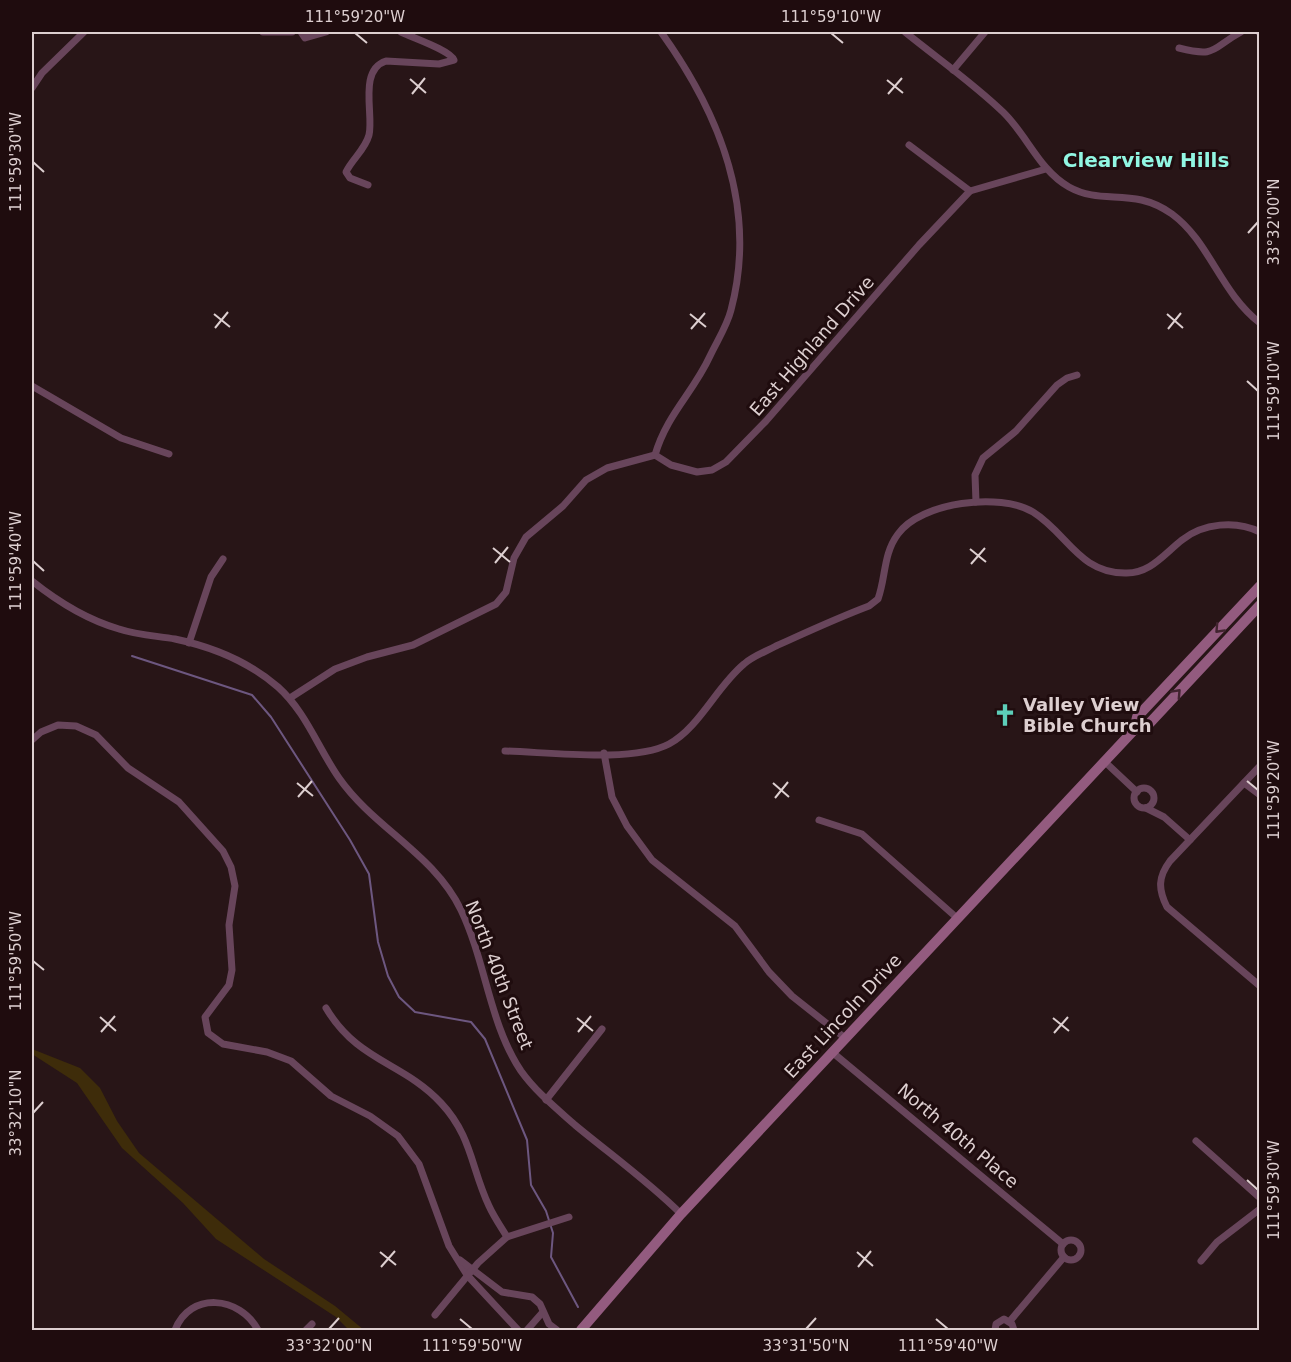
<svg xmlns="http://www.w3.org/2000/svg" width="1291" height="1362" font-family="'DejaVu Sans',sans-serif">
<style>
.green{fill:#3e2c0a}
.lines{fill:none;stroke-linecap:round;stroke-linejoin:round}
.stream{stroke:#6d5780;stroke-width:2}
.minor{stroke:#68455b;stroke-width:7}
.secondary{stroke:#935b7f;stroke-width:10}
.oneway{stroke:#422430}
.ticks{fill:none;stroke:#ddcfd0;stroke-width:2}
.labels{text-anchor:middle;stroke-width:6;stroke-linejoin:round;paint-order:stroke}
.street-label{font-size:18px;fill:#ddcfd0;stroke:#1f0c0e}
.poi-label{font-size:18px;font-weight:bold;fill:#ddcfd0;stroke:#1f0c0e;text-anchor:start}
.neighbourhood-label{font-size:20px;font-weight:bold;fill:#91f6e2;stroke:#1f0c0e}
.neatline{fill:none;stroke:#ddcfd0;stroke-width:2}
.ticks-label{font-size:15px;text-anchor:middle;fill:#ddcfd0}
</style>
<rect width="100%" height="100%" fill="#281517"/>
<!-- green -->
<path class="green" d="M32,1049L80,1068L100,1088L117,1121L139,1153L264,1259L335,1306L364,1330H349L336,1317L216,1239L183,1203L122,1148L77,1083L32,1054Z"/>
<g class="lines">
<!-- stream -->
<path class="stream" d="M132,656L252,695L271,717L350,840L369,874L378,942L388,976L399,997L415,1012L471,1022L485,1039L527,1140L531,1185L546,1211L553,1233L551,1257L578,1307"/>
<!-- minor -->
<g class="minor">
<path d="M263,32H292"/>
<path d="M301,32L305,38L326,32"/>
<path d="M905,32C937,58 973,83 1003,112C1027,135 1039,170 1069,187C1103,206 1133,186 1172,214C1210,242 1220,292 1260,323"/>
<path d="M1259,32H1260"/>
<path d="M1179,48C1218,58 1211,48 1241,32"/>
<path d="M953,70L985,32"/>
<path d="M32,88L42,73L84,32"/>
<path d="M909,145L970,191L1046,169"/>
<path d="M368,185L350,178L346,172C352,159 365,150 369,135C374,115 358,70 386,61L439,64L454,60C450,50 413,38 401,32"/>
<path d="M32,386L121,438L169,454"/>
<path d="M655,455C667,414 693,393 710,356C717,341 727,326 731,310C758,208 720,114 661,32"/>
<path d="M655,455L671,465L697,472L712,470L726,462L766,421L919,245L970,191"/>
<path d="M976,502L975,475L983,458L1016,431L1057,385L1067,378L1077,375"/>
<path d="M32,581C57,601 88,620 119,629C137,635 157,636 175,639C213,647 249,662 278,687C306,712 318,748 339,778C374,828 434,854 461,910C486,962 489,1023 521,1071C536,1092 556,1108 575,1125C610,1154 649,1182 681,1214"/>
<path d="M189,643L211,577L223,559"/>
<path d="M290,698L335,669L367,657L413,645L496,604L506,592L514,558L526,537L563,506L586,480L607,468L655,455"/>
<path d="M32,740L41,732L58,725L76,726L96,735L128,768L179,802L223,851L231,867L235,886L229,925L232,970L229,985L205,1017L208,1033L223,1044L267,1052L291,1061L331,1096L370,1116L398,1136L419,1164L449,1246L467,1275L518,1330"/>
<path d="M505,751C547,752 633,763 669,744C699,728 717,686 744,664C753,656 765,652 776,646C807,632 837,618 869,606L878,599C886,577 883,554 898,534C921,502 1000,492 1033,512C1067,533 1079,573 1125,573C1150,574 1164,554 1182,540C1203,523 1236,520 1260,532"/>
<path d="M604,753L612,797L627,826L652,860L735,926L769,972L792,996L845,1038"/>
<path d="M1104,761L1137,792"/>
<path d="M1260,766L1170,861C1158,877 1158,889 1167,907L1260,986"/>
<path d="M1244,783L1260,795"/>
<circle cx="1144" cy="798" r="10"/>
<path d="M1146,808L1164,817L1190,840"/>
<path d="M819,820L862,834L957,918"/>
<path d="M326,1008C358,1062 403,1062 441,1103C472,1136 471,1168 489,1206C494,1217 501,1227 507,1237"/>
<path d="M832,1052L1063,1244"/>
<path d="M546,1100L602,1029"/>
<path d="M1196,1141L1260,1198"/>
<circle cx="1071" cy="1250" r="10"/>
<path d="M460,1260L502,1292L532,1297L540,1304L549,1324L557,1330"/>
<path d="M1201,1261L1217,1242L1260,1209"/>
<path d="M435,1315L478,1263L507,1237L569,1217"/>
<path d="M1010,1321L1064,1257"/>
<path d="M175,1330C190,1291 240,1296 258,1330"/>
<path d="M306,1330L312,1324"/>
<path d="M527,1330L542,1313"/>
<path d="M995,1330L996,1324L1004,1319L1012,1324L1014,1330"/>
</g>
<!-- secondary -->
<g class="secondary">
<path d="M1134,730L1146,727L1260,605"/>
<path d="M581,1330L681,1214L1134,730L1137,717L1260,586"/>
</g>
</g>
<!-- one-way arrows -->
<defs><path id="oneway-chevron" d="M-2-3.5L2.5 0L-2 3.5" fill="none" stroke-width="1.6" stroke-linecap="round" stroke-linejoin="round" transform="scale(1.5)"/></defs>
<g class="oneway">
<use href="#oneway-chevron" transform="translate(1219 629) rotate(133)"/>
<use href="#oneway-chevron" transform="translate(1177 693) rotate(-47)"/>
</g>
<!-- ticks -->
<path class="ticks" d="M355,33L367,43M831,33L843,43M410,79L426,93M887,80L903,93M412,94L425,78M888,94L902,78M33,162L44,172M1248,233L1258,222M214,314L230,327M690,314L706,327M1167,314L1183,328M215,328L228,312M691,329L705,313M1168,329L1181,313M1247,381L1258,391M493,548L510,562M970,549L986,562M33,561L44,571M495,563L508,547M971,564L985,548M1247,781L1258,790M297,783L313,796M773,783L789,797M298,797L312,781M775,798L788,782M33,961L44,970M100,1017L116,1031M577,1018L593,1031M1053,1018L1069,1031M101,1032L115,1016M578,1032L591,1016M1054,1033L1068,1017M33,1113L43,1102M1247,1180L1258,1190M380,1252L396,1265M857,1252L873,1266M381,1267L395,1251M858,1267L871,1251M460,1319L472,1329M936,1319L948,1329M329,1329L339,1318M806,1329L816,1318"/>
<!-- icons -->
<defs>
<g id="church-bare" transform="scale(1.8)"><path d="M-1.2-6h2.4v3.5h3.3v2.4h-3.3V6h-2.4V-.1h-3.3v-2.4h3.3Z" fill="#5dceb9" stroke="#1f0c0e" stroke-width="2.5" paint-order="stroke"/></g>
</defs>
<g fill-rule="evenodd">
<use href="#church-bare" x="1005" y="715"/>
</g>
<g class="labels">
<!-- street labels -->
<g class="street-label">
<text transform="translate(812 346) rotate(-49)" y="6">East Highland Drive</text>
<text transform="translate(499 975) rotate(69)" y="6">North 40th Street</text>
<text transform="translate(843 1016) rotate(-47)" y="6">East Lincoln Drive</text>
<text transform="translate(958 1136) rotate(40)" y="6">North 40th Place</text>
</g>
<!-- poi labels -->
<g class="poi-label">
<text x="1023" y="711">Valley View<tspan x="1023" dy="21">Bible Church</tspan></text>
</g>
<!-- neighbourhood labels -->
<g class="neighbourhood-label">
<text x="1146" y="167">Clearview Hills</text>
</g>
</g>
<!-- border -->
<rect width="1291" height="1362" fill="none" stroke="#1f0c0e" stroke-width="66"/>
<rect x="33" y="33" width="1225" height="1296" class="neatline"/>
<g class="ticks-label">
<text x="355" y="22">111°59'20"W</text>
<text x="831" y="22">111°59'10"W</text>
<text transform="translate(16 162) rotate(-90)" y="5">111°59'30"W</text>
<text transform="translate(1274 222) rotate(-90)" y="5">33°32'00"N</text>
<text transform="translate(1274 391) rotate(-90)" y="5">111°59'10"W</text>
<text transform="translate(16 561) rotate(-90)" y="5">111°59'40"W</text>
<text transform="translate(1274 790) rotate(-90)" y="5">111°59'20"W</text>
<text transform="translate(16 961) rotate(-90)" y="5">111°59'50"W</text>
<text transform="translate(16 1113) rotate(-90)" y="5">33°32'10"N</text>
<text transform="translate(1274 1190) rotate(-90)" y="5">111°59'30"W</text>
<text x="329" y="1351">33°32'00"N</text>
<text x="472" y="1351">111°59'50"W</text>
<text x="806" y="1351">33°31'50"N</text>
<text x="948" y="1351">111°59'40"W</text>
</g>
</svg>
